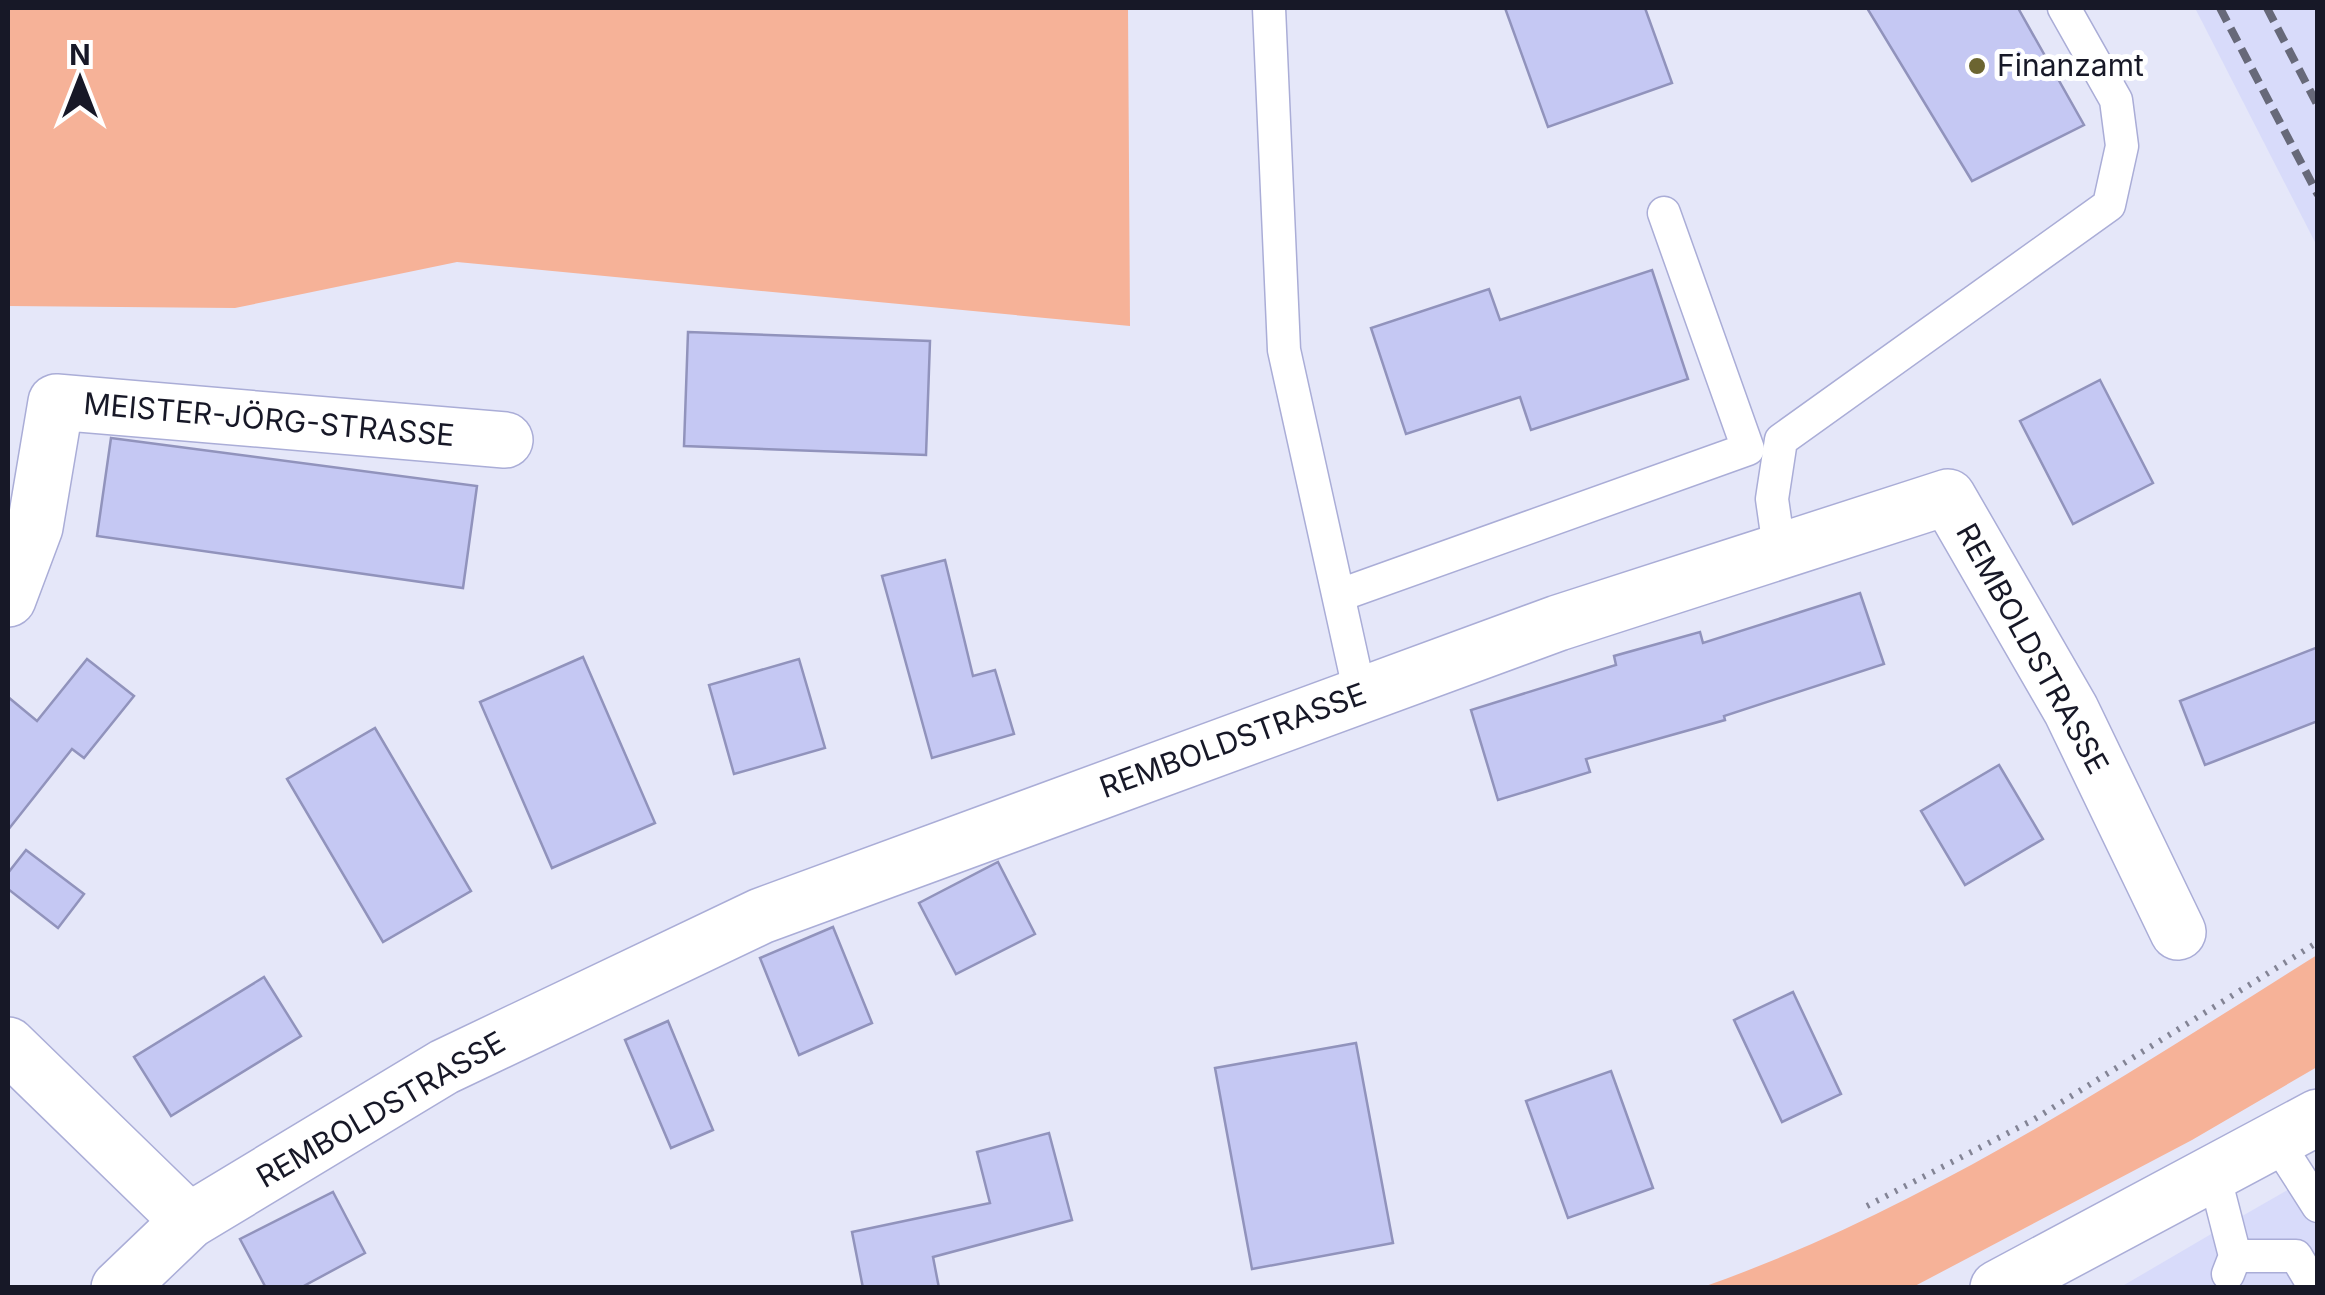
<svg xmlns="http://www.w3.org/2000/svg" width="2325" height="1295" font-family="Inter,sans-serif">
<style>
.built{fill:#d8dbfa}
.green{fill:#f6b298}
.building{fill:#c5c8f3;stroke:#9193bc;stroke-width:2.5}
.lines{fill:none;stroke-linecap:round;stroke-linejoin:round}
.lane-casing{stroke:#aaadd7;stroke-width:35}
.street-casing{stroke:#aaadd7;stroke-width:58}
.secondary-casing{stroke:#aaadd7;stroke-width:58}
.path{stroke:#838495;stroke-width:6;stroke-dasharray:2.5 8;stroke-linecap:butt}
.lane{stroke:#fff;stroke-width:32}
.street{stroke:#fff;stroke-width:55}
.secondary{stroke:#fff;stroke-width:55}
.rail{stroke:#676979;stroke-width:8;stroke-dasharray:15 8;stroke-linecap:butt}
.poi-dot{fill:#6c6531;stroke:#fff;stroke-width:4}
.labels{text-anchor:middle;stroke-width:10;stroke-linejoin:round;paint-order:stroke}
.poi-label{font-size:30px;fill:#171827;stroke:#fff;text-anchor:start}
.street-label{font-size:30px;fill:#171827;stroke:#fff}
</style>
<rect width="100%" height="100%" fill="#e5e7f9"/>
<!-- built -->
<g class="built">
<path d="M2195,8H2317V246Z"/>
<path d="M2317,1173V1287L2119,1288L2230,1223Z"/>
</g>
<!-- green -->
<g class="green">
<path d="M8,8H1128L1130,326L457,262L235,308L8,306Z"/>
<path d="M2317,955V1067L2192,1140L1913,1287H1703C1925,1209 2119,1079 2317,955Z"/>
</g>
<!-- building -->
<g class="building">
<path d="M1505,8H1645L1672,83L1548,127Z"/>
<path d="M1867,8H2018L2084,125L1972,181Z"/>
<path d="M1652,270L1688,379L1531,430L1520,397L1406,434L1371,328L1489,289L1500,320Z"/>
<path d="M688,332L930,341L926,455L684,446Z"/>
<path d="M2100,380L2153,483L2073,524L2020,421Z"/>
<path d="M111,438L477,486L463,588L97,536Z"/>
<path d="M945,560L973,676L995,670L1014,734L932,758L882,576Z"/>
<path d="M1860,593L1884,664L1724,716L1725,720L1586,759L1590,772L1498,800L1471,710L1616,665L1614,656L1700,632L1703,643Z"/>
<path d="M2318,647V721L2205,765L2180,701Z"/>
<path d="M583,657L655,823L552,868L480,702Z"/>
<path d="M87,659L134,696L84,758L72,749L8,830V697L37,721Z"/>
<path d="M799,659L825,748L734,774L709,685Z"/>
<path d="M375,728L471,891L383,942L287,779Z"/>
<path d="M1999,765L2043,839L1965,885L1921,811Z"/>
<path d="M26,850L84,894L58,928L8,889V873Z"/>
<path d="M998,862L1035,934L956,974L919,903Z"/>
<path d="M833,927L872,1023L799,1055L760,958Z"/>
<path d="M264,977L301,1036L171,1116L134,1057Z"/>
<path d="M1793,992L1841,1094L1782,1122L1734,1020Z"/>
<path d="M668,1021L713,1130L671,1148L625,1040Z"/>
<path d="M1356,1043L1393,1243L1252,1269L1215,1068Z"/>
<path d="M1611,1071L1653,1188L1568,1218L1526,1101Z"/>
<path d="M1049,1133L1072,1220L933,1257L939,1288H863L852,1232L990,1203L977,1152Z"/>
<path d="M333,1192L365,1253L300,1288H266L240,1239Z"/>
</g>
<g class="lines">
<!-- lane casing -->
<g class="lane-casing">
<g id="lane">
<path d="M1269,8L1284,350L1360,694"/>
<path d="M1779,548L1772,499L1781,440L2109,205L2122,146L2116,100L2064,8"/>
<path d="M1340,595L1748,449L1664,213"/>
<path d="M2277,1142L2318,1206"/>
<path d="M2214,1174L2235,1256L2228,1274"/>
<path d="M2235,1256H2296L2315,1288"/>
</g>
</g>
<!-- street casing -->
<g class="street-casing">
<g id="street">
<path d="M8,599L35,527L56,402L505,440"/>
<path d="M8,1045L189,1221"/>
<path d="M119,1288L189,1221L444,1067L761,916L1558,623L1948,497L2071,710L2178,932"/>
</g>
</g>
<!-- secondary casing -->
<g class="secondary-casing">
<path id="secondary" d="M1998,1288L2318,1117"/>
</g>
<!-- path -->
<path class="path" d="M1867,1206L2033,1120L2318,942"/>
<!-- lane -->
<use href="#lane" class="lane"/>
<!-- street -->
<use href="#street" class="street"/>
<!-- secondary -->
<use href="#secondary" class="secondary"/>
<!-- rail -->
<g class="rail">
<path d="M2220,8L2318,195"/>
<path d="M2267,8L2318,106"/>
</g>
</g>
<!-- markers -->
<circle class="poi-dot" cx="1977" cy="66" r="10"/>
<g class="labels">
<!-- poi labels -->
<g class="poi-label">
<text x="1997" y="76">Finanzamt</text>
</g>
<!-- street labels -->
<g class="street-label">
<text transform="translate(269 420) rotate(5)" y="10">MEISTER-JÖRG-STRASSE</text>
<text transform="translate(2032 649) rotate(61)" y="10">REMBOLDSTRASSE</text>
<text transform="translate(1233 741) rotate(-20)" y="10">REMBOLDSTRASSE</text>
<text transform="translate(381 1110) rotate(-30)" y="10">REMBOLDSTRASSE</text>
</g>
</g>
<!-- border -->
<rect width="2325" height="1295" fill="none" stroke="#171827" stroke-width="20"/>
<!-- north arrow -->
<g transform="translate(80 80)" stroke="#ffffff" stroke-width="8" paint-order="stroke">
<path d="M0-8L18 38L0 25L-18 38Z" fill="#171827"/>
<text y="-15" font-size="28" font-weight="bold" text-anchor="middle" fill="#171827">N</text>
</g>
</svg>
